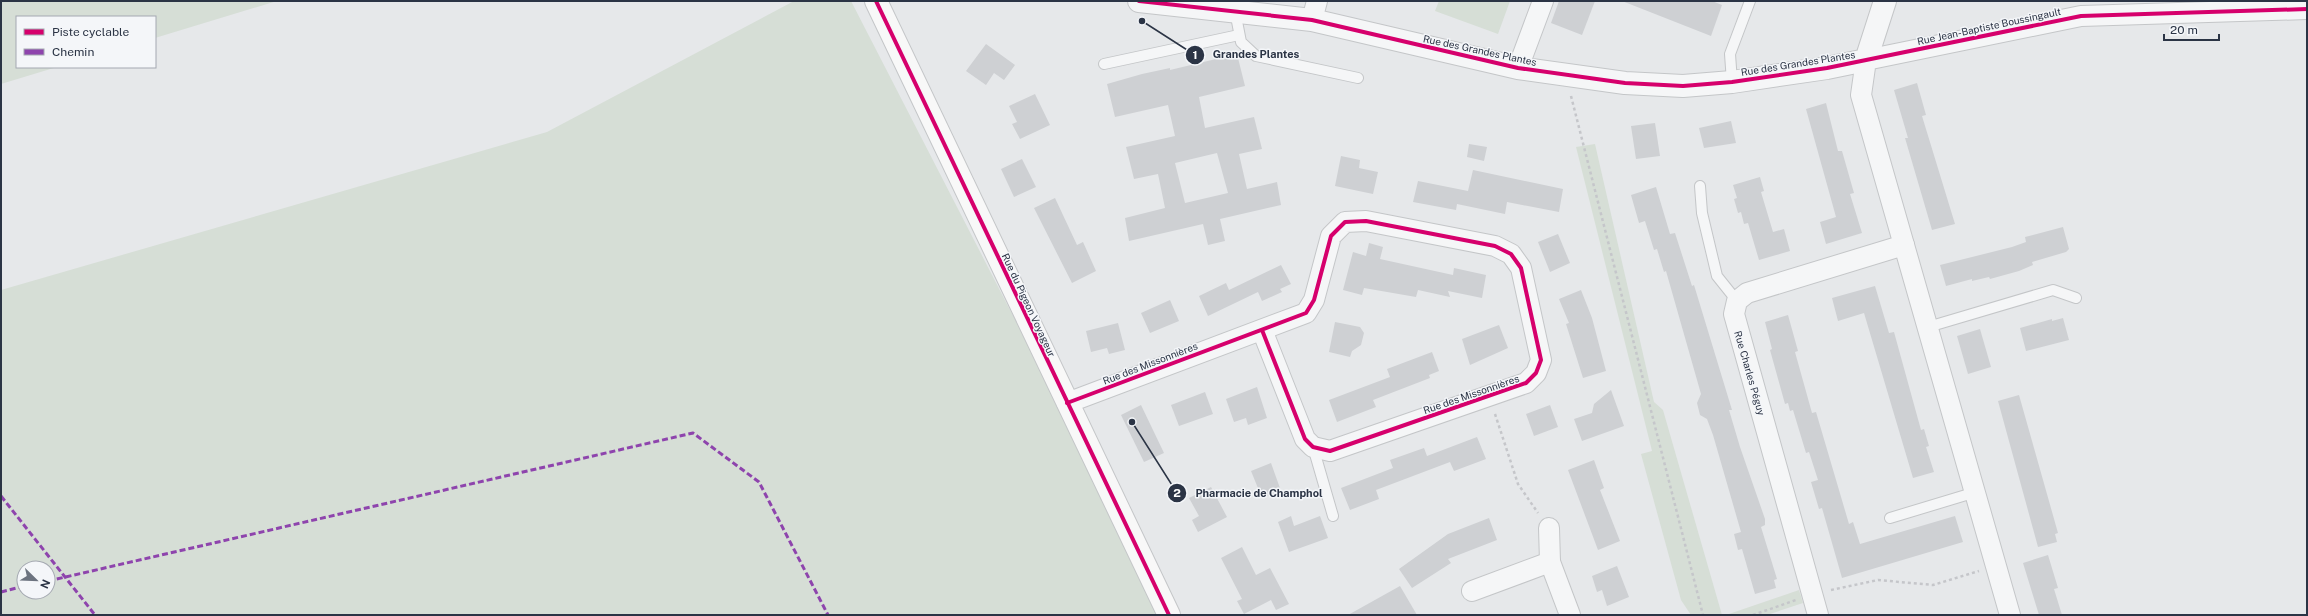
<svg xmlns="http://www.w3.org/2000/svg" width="2308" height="616" font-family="'Public Sans',sans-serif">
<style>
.green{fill:#d6ded6;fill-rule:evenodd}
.building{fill:#ced0d3;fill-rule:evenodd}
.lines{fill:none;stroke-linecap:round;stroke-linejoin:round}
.service-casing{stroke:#c4c6c8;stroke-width:12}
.minor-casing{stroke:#c4c6c8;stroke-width:22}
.tertiary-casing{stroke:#c4c6c8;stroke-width:24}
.secondary-casing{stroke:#c4c6c8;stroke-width:24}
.path{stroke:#c5c6ca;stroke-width:2.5;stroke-dasharray:3 3;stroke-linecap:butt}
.service{stroke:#f5f6f7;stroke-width:10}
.minor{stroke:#f5f6f7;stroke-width:20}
.tertiary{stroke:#f5f6f7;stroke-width:22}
.secondary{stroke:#f8f8f8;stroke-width:22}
.quiet{stroke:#8e44ad;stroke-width:3;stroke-dasharray:6 3;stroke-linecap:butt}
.cycleway-casing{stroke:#f4f6f9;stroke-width:6}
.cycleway{stroke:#d6006c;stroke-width:4}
.labels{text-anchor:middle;stroke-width:3;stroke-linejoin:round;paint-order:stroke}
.street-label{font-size:10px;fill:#2b3445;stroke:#f4f6f9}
.leader{fill:none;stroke:#2b3445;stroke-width:1.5}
.callout-dot{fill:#2b3445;stroke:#f4f6f9;stroke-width:1.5}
.mark-label{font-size:12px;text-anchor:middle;font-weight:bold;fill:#fff}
.callout-label{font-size:11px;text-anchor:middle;font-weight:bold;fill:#2b3445;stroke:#f4f6f9;stroke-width:3;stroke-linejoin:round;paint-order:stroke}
</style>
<rect width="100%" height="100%" fill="#e6e8ea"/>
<!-- green -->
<g class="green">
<path d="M1,1H277L155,38V17H17V67H57L1,84Z"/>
<path d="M794,1H851L1167,615H1V290L547,132ZM24,568H48V592H24Z"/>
<path d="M1439,1H1510L1498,34L1435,11Z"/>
<path d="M1595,144L1654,402L1663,410L1722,615H1691L1681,600L1641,454L1652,451L1576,147Z"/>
<path d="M1799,590L1803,603L1767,615H1726Z"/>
</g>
<!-- building -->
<g class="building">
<path d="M1559,1H1595L1582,35L1551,23Z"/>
<path d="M1622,1H1712L1722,5L1711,36Z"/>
<path d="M986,44L1015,65L1004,80L994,73L986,85L966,71Z"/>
<path d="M1237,54L1245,86L1199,97L1205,128L1254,117L1262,149L1239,154L1247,189L1277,182L1281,205L1220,219L1225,241L1208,245L1203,224L1129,241L1125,218L1165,208L1158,174L1134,179L1126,147L1175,136L1168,105L1115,117L1107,84L1142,74L1170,68V70ZM1217,153L1228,193L1185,203L1175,163Z"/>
<path d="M1917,83L1926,115L1922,116L1955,224L1932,230L1905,138H1908L1894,90Z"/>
<path d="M1035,94L1050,125L1020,139L1012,124L1017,122L1009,106Z"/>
<path d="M1826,103L1838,151H1842L1854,193L1850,194L1862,233L1826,244L1820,222L1836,217L1806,109Z"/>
<path d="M1731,121L1736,143L1704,148L1699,128Z"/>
<path d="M1655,123L1660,156L1636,159L1631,126Z"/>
<path d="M1469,144L1487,147L1484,161L1467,157Z"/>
<path d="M1341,156L1360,160L1359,168L1378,172L1373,194L1335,186Z"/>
<path d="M1022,159L1036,187L1014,197L1001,169Z"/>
<path d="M1473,170L1563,189L1559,212L1507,202L1505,214L1457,204L1456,210L1413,202L1418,181L1468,191Z"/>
<path d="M1760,177L1764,191L1761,192L1773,232L1784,229L1790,251L1759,260L1748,223L1744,224L1741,212L1738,213L1734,199L1737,198L1733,185Z"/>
<path d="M1656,187L1670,234L1675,233L1692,286L1694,285L1732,410H1729L1740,447L1765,519V525L1761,527L1777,579L1774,580L1776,588L1755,594L1742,549L1738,550L1734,534L1741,532L1713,435L1707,419L1700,415L1697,403L1701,394L1666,271L1664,272L1657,249L1654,250L1645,221L1639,223L1631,195Z"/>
<path d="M1055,198L1077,245L1083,242L1096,271L1072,283L1034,208Z"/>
<path d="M2063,227L2069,249L2066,252L2032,262L2033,265L2019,271L1990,279L1989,277L1972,281V279L1946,286L1940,265L2012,247L2026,242L2025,237Z"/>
<path d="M1558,234L1570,263L1550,272L1538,242Z"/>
<path d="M1369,243L1383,247L1380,259L1453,275L1454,268L1486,275L1482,298L1448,291L1450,297L1418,290L1416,297L1364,288L1362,295L1343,290L1353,252L1366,256Z"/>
<path d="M1281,265L1291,284L1280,289L1282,292L1262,301L1258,292L1208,316L1199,296L1226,283L1229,290Z"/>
<path d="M1875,286L1889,333L1894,332L1921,430L1924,429L1929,446L1926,447L1934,472L1913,478L1864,313L1838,321L1832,298Z"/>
<path d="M1581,290L1592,318L1606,371L1583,378L1566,324L1569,323L1559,299Z"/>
<path d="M1170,300L1179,321L1150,333L1141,313Z"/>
<path d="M1788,315L1798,351L1795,352L1812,413L1816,412L1849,524L1853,522L1860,544L1955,516L1963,542L1842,578L1822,508L1819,509L1811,482L1818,480L1809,452L1806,453L1793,410L1790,411L1788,403L1785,404L1770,350L1772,349L1765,322Z"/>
<path d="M2063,318L2069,340L2026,351L2020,328L2052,319V321Z"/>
<path d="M1335,322L1360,327L1364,333L1361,345L1352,351L1350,357L1329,352Z"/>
<path d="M1118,323L1125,350L1109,354L1107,348L1091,352L1086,331Z"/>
<path d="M1499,325L1508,348L1470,365L1462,339Z"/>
<path d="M1980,329L1991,367L1968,374L1957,336Z"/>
<path d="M1432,352L1439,371L1429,375L1430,378L1373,400L1376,407L1337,422L1329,400L1390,377L1387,369Z"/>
<path d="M1257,387L1267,418L1248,425L1246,418L1234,422L1226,399Z"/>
<path d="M1611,390L1624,426L1582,441L1574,419L1592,413L1594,404Z"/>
<path d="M1205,392L1213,414L1179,426L1171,405Z"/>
<path d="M2019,395L2058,533L2055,534L2057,542L2038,547L1998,401Z"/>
<path d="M1141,405L1164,453L1144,462L1121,415Z"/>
<path d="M1550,405L1558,427L1534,436L1526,414Z"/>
<path d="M1477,437L1486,459L1454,471L1450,462L1376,490L1379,499L1350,510L1341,488L1393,468L1390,460L1424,448L1427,456Z"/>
<path d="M1594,460L1604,488L1600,490L1620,541L1598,550L1568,470Z"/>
<path d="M1271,463L1281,491L1262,498L1251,471Z"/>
<path d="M1211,487L1227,517L1198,532L1192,520L1199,516L1189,498Z"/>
<path d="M1291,516L1294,526L1320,516L1328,538L1289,552L1278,522Z"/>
<path d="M1489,518L1497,540L1448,559L1451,563L1412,588L1399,569L1448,534Z"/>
<path d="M1242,547L1256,575L1270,568L1289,604L1276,610L1271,600L1244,614L1237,601L1242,599L1221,558Z"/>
<path d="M2048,555L2058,588L2054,589L2062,615H2039L2023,563Z"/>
<path d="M1617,566L1629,597L1607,606L1602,590L1597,592L1592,576Z"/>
<path d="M1400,586L1417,615H1348Z"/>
</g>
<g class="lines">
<!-- service casing -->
<g class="service-casing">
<g id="service">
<path d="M1235,11L1241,42L1256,56L1358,78"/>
<path d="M1104,64L1239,35"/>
<path d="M1732,82L1730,54L1750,1"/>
<path d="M1700,186L1702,213L1717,276L1737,301"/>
<path d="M1928,327L2053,290L2076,298"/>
<path d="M1313,447L1333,516"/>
<path d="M1890,518L1976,492"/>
</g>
</g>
<!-- minor casing -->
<g class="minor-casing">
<g id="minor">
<path d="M1312,20L1317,1"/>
<path d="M1518,68L1543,1"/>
<path d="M1067,403L1306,313L1314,300L1331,236L1345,222L1366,221L1495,246L1511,254L1521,268L1541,360L1536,373L1526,383L1330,451L1313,447L1305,439L1262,330"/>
<path d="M1549,528L1550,562L1570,615"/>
<path d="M1472,591L1550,562"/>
<path d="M1818,615L1734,314L1737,301L1747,293L1904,245"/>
<path d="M2010,615L1861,95L1866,60L2081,16L2307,9"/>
</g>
</g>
<!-- tertiary casing -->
<g class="tertiary-casing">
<path id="tertiary" d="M1139,1L1312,20L1518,68L1625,83L1683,86L1732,82L1827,68L1866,60L1885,1"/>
</g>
<!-- secondary casing -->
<g class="secondary-casing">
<path id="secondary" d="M876,1L1169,615"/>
</g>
<!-- path -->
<g class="path">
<path d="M1571,96L1703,615"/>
<path d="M1495,414L1518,484L1538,513"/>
<path d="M1831,590L1878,580L1933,585L1979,571"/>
<path d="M1753,615L1796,600"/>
</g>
<!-- service -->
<use href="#service" class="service"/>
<!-- minor -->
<use href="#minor" class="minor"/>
<!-- tertiary -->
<use href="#tertiary" class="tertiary"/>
<!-- secondary -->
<use href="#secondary" class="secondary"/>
<!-- quiet -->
<g class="quiet">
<path d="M1,496L95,615"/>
<path d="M48,581L693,433L759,482L828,615"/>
<path d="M1,592L24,586"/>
</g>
<!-- cycleway casing -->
<g class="cycleway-casing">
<g id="cycleway">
<path d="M876,1L1169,615"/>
<path d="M1139,1L1312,20L1518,68L1625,83L1683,86L1732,82L1827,68L2081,16L2307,9"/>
<path d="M1067,403L1306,313L1314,300L1331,236L1345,222L1366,221L1495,246L1511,254L1521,268L1541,360L1536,373L1526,383L1330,451L1313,447L1305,439L1262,330"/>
</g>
</g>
<!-- cycleway -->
<use href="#cycleway" class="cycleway"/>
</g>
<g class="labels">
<!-- street labels -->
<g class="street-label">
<text transform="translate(1989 26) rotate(-12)" y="4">Rue Jean-Baptiste Boussingault</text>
<text transform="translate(1480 50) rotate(12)" y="4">Rue des Grandes Plantes</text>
<text transform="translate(1798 63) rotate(-9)" y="4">Rue des Grandes Plantes</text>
<text transform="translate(1029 305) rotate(65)" y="4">Rue du Pigeon Voyageur</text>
<text transform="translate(1150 363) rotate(-21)" y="4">Rue des Missonnières</text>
<text transform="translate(1750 373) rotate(74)" y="4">Rue Charles Péguy</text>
<text transform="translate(1471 394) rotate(-19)" y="4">Rue des Missonnières</text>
</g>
</g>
<!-- callouts -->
<path class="leader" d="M1142 21L1195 55M1132 422L1177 493"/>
<g class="callout-dot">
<circle cx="1142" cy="21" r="4"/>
<circle cx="1132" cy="422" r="4"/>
<circle cx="1195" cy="55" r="10"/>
<circle cx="1177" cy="493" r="10"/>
</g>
<g class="mark-label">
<text x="1195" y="59">1</text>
<text x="1177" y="497">2</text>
</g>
<g class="callout-label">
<text x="1256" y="58">Grandes Plantes</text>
<text x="1259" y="497">Pharmacie de Champhol</text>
</g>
<!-- border -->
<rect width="2308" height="616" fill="none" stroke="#2b3445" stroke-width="4"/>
<!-- legend -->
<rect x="16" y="16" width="140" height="52" fill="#f4f6f9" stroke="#a4a8b1"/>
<rect x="24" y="29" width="20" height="6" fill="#d6006c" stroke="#a4a8b1"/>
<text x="52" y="36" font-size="12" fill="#2b3445">Piste cyclable</text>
<rect x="24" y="49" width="20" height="6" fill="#8e44ad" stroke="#a4a8b1"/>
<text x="52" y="56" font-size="12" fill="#2b3445">Chemin</text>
<!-- north arrow -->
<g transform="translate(36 580) rotate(113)"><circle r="19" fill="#f4f6f9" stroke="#a4a8b1"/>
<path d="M0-3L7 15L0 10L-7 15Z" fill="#6c737f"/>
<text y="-6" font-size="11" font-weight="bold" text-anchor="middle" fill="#2b3445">N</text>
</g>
<!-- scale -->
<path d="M2164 34v6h55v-6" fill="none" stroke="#2b3445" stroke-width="2"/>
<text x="2170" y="34" font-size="12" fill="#2b3445" stroke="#f4f6f9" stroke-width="3" paint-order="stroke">20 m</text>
</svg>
